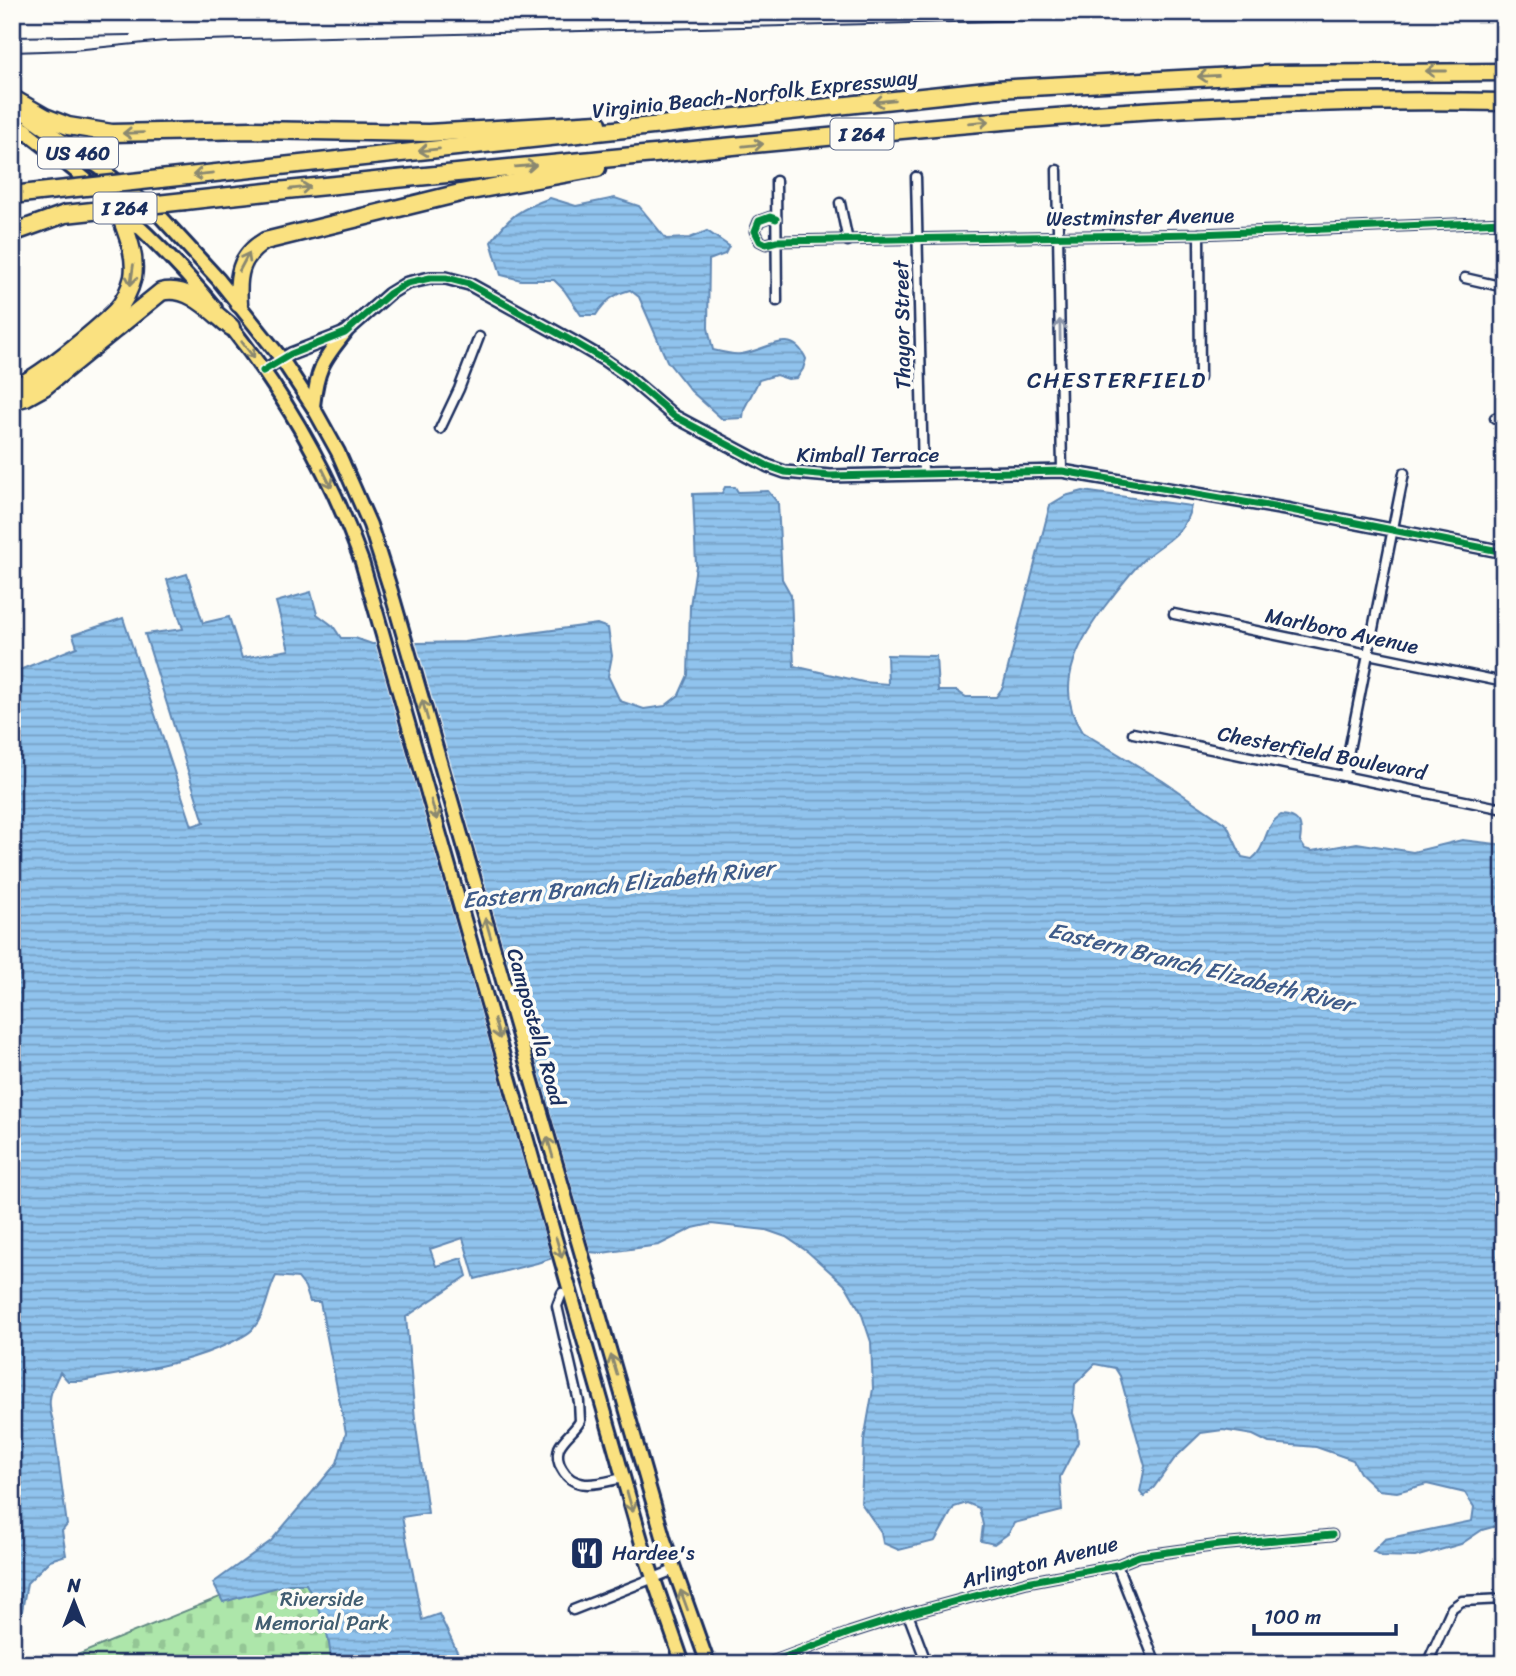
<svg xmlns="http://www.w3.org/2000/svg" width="1516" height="1676" font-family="Sriracha,sans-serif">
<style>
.cemetery{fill:url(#cemetery-stones);stroke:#648a84;stroke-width:2}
.water{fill:url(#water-rules);stroke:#6188b4;stroke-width:2}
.pier{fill:#fdfcf7}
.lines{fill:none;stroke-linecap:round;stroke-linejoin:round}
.minor-casing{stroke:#1b2f5e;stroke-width:13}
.tertiary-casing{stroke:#1b2f5e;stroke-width:16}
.primary-casing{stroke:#1b2f5e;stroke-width:18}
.motorway-casing{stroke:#1b2f5e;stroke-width:21}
.minor{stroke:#fdfcf7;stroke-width:8}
.tertiary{stroke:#fdfcf7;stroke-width:10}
.primary{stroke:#fae180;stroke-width:12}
.motorway{stroke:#fae180;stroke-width:16}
.tram{stroke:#1b2f5e;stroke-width:2}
.motorway-bridge-casing{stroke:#1b2f5e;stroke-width:21;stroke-linecap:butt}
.motorway-bridge{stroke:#fae180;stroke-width:16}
.cycleway-casing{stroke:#fdfcf7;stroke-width:11}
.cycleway{stroke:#00873e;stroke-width:7}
.oneway{stroke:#8a886f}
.oneway2{stroke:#8c96aa}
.labels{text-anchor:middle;stroke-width:7;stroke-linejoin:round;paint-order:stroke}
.shield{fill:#fdfcf7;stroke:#5f6c8c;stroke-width:2}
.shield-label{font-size:19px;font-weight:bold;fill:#1b2f5e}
.street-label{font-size:21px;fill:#1b2f5e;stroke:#fdfcf7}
.poi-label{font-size:21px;fill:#1b2f5e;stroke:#fdfcf7;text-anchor:start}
.park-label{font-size:21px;fill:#405d71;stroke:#fdfcf7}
.neighbourhood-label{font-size:23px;letter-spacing:2px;fill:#1b2f5e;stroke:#fdfcf7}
.water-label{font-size:23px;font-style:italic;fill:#3e5b89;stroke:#fdfcf7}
</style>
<defs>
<pattern id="cemetery-stones" width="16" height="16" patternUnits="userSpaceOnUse" patternTransform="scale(1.75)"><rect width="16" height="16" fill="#ade6aa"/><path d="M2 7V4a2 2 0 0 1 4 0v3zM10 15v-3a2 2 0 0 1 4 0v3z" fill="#94c695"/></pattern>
<pattern id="water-rules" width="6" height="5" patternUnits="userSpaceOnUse" patternTransform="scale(1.75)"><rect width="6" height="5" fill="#90c3ed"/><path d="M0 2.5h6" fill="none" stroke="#759fc3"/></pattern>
</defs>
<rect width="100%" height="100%" fill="#fdfcf7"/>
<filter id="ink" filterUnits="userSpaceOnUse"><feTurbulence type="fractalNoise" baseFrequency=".0143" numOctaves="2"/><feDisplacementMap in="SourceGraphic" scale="14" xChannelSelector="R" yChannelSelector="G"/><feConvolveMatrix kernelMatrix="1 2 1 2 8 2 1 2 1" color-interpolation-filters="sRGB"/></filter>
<g filter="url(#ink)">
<!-- cemetery -->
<path class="cemetery" d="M355,1542L400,1664H58L60,1662Z"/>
<!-- water -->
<g class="water">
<path d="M550,198L576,206L615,198L639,206L666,239L690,238L707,231L729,246L725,254L709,260L708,328L713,350C721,352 733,355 741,354C765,352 791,325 806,359L803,369L797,378L788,379L776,375L759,380L744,409L743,418L722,419L691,391L667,361L639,297L630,290C614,294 605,301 596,315H581L564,290L554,280H521L501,275L491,242C509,216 520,209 550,198Z"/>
<path d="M725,487H735L738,492L768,491L778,503L782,579L791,595L794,666L863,682L888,684L887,655L936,656L938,691H957L966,697H996L1003,687L1050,505L1065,496L1083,491L1191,506C1184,537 1164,541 1143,560C1131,572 1122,584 1112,597C1081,636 1051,685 1082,732L1163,781L1227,825L1242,857L1252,859C1267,848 1263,826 1281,815C1299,816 1303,824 1300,841L1305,849L1312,851L1357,843L1413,852L1462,840L1504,845V1524L1482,1530L1461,1544L1415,1557L1381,1556L1373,1551L1385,1539L1472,1521L1474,1507L1465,1493L1427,1484L1397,1492L1378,1490L1360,1473L1353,1460L1316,1447L1269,1443L1253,1435L1223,1430L1201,1433L1175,1458L1154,1487L1144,1497L1140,1492L1145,1466L1120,1376L1115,1368L1095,1364L1075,1384L1073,1413L1077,1425L1078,1442L1060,1477L1062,1511L1014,1523L1009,1533L994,1544L981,1541L983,1525L979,1508L967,1503L954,1507L935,1541L899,1550L883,1543L881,1532L861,1503L864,1440L873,1389L871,1342L861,1312L846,1286L808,1252L786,1237L766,1230L711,1224L693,1228L659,1245L602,1253L574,1251L537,1263L475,1279L463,1238L430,1249L436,1266L462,1258L467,1276L406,1317L415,1419L428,1513L402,1517L422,1620L439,1614L463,1664H331C330,1631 321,1612 306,1584H289L223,1602L213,1583L271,1541L337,1463L346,1433L320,1302H310L305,1287L298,1278L276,1276C266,1295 267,1313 252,1330C247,1335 240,1338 234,1341C186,1365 133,1371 81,1381H68L60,1372C51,1390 46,1401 53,1421L67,1525L62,1531L66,1555L50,1560L27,1583L22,1611L12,1634V673L77,647L73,635L123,618L192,826L204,822L145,634L183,629L167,580L187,574L203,623L229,617L242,658L289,650L276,602L311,592L317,614L333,626L341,638H355L372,644L464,642L597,624L608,628L612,656L608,676L620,701L644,709L665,706L679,695L688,675L690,606L696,566L693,494L722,493Z"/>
</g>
<!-- pier -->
<path class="pier" d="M415,638L592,1256L574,1254L552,1262L374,640Z"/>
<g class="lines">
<!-- minor casing -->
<g class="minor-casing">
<g id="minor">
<path d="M1057,170L1062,471"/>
<path d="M916,177L923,473"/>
<path d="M776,181L777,301"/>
<path d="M840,203L848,241"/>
<path d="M776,219L770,217L759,221L755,231L760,241L766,244L777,241L1199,234L1504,222"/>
<path d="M1199,234L1200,377"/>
<path d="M1465,278L1504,287"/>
<path d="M1495,418L1504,420"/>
<path d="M440,429L459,389L479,337"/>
<path d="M1174,614L1504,682"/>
<path d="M1133,733L1504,809"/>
<path d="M1344,775L1404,473"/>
<path d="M562,1293L557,1306L579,1402L580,1421C575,1431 564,1437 559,1448C557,1455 558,1463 562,1469C575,1493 603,1482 623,1478"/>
<path d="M1117,1565L1156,1664"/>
<path d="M573,1610L674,1570"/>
<path d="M908,1614L927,1664"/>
<path d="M766,1664L849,1633L908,1614L1027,1582L1117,1565L1139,1556L1219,1545L1332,1535"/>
<path d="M1345,1664H1413"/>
<path d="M1427,1664L1452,1608L1462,1601L1504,1599"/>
</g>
</g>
<!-- tertiary casing -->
<g class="tertiary-casing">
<path id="tertiary" d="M263,371L291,354L345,333L389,294L407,283L430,278H446L469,284L572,341L603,359L626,375L674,416L768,466L785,472L830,476L1062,471L1291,510L1504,552"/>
</g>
<!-- primary casing -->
<g class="primary-casing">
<g id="primary">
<path d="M15,107L104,171L161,217L218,279L281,358L313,407L338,452L370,525L390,588L664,1540L708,1664"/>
<path d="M21,128C91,181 160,240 215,308"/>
<path d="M227,322C285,394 331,475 362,562L645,1554L683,1664"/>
<path d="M313,406C317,370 322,361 345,333"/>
</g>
</g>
<!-- motorway casing -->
<g class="motorway-casing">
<g id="motorway">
<path d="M12,98L45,117L68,126L112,133L252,130L428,133L598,123"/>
<path d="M12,125L26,132"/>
<path d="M160,179L996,89L1271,74L1504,72"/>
<path d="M12,195L39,192"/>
<path d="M185,201C361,181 538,166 714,148C977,122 1239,96 1504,102"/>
<path d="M12,233L65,214"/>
<path d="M239,304C237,277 239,256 265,241L460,193L597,168"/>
<path d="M12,388C35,382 98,329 116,311C124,302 130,289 133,277C137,254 125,230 118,209"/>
<path d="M12,401L26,397L44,387L161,292C189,285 211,311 231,327"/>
</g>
</g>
<!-- minor -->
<use href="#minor" class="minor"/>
<!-- tertiary -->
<use href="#tertiary" class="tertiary"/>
<!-- primary -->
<use href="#primary" class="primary"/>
<!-- motorway -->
<use href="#motorway" class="motorway"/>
<!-- tram -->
<g class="tram">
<path d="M12,37L130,35"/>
<path d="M12,52L74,50L165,41L1362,12"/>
</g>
<!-- motorway-bridge casing -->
<g class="motorway-bridge-casing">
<g id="motorway-bridge">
<path d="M39,192L160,179"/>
<path d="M65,214L185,201"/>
</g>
</g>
<!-- motorway-bridge -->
<use href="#motorway-bridge" class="motorway-bridge"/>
<!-- cycleway casing -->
<g class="cycleway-casing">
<g id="cycleway">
<path d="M776,219L770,217L759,221L755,231L760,241L766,244L777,241L1199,234L1504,222"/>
<path d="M263,371L291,354L345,333L389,294L407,283L430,278H446L469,284L572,341L603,359L626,375L674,416L768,466L785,472L830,476L1062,471L1291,510L1504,552"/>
<path d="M766,1664L849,1633L908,1614L1027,1582L1117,1565L1139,1556L1219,1545L1332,1535"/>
</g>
</g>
<!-- cycleway -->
<use href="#cycleway" class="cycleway"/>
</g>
<!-- one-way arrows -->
<defs><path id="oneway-shaft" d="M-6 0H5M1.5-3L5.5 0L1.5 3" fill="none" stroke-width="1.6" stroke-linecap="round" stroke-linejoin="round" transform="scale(1.75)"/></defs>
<g class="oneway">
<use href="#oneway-shaft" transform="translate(1436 71) rotate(-180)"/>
<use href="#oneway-shaft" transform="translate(1208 76) rotate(177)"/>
<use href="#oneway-shaft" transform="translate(884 101) rotate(174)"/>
<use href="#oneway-shaft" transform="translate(979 122) rotate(-5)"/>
<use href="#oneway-shaft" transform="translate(133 133) rotate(178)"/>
<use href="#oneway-shaft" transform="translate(753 145) rotate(-6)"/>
<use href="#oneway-shaft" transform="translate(429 150) rotate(174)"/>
<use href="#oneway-shaft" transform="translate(526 166) rotate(-5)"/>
<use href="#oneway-shaft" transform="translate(203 174) rotate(174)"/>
<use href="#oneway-shaft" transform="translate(300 188) rotate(-6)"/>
<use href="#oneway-shaft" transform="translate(244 262) rotate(-62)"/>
<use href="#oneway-shaft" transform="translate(132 275) rotate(98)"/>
<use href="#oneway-shaft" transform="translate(248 350) rotate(53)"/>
<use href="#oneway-shaft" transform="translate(327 478) rotate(64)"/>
<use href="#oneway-shaft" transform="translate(425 710) rotate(-106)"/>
<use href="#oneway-shaft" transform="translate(434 810) rotate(74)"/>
<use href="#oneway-shaft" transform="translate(488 928) rotate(-106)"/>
<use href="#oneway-shaft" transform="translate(497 1029) rotate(74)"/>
<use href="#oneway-shaft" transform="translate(550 1147) rotate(-106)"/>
<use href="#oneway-shaft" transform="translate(559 1248) rotate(74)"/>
<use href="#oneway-shaft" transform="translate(614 1365) rotate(-107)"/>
<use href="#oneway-shaft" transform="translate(630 1502) rotate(74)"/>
<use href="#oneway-shaft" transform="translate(684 1600) rotate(-110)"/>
</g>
<use class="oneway2" href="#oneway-shaft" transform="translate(1060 330) rotate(-91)"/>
</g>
<!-- icons -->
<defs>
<g id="restaurant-square" transform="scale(1.75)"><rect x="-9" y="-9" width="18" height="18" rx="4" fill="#1b2f5e" stroke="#fdfcf7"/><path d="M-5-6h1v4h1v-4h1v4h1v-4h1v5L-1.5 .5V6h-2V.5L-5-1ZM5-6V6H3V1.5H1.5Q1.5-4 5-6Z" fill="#fff"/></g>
</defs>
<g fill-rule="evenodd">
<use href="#restaurant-square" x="587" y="1553"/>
</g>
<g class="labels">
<!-- shield labels -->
<g class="shield">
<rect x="830.5" y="118.5" width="63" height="31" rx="5"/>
<rect x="38" y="137.5" width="80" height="31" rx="5"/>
<rect x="93.5" y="192.5" width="63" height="31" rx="5"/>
</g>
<g class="shield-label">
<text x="862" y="141">I 264</text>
<text x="78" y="160">US 460</text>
<text x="125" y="215">I 264</text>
</g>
<!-- street labels -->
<g class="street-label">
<text transform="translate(755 94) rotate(-6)" y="7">Virginia Beach-Norfolk Expressway</text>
<text transform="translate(1140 217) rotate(-1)" y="7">Westminster Avenue</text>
<text transform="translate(902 325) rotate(-91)" y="7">Thayor Street</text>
<text x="868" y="462">Kimball Terrace</text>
<text transform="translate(1342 631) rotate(12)" y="7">Marlboro Avenue</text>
<text transform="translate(1322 753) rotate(11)" y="7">Chesterfield Boulevard</text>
<text transform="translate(536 1027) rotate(74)" y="7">Campostella Road</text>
<text transform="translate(1040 1562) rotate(-14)" y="7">Arlington Avenue</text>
</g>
<!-- poi labels -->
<g class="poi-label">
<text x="612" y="1560">Hardee's</text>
</g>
<!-- park labels -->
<g class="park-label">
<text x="322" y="1606">Riverside<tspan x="322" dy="24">Memorial Park</tspan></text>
</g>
<!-- neighbourhood labels -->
<g class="neighbourhood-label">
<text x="1117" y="388">CHESTERFIELD</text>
</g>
<!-- water labels -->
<g class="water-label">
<text transform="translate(618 884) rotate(-6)" y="8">Eastern Branch Elizabeth River</text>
<text transform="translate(1201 967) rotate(14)" y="8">Eastern Branch Elizabeth River</text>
</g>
</g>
<!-- margin -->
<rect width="1516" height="1676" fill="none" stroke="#fdfcf7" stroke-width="42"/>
<rect x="21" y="21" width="1474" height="1634" fill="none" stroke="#1b2f5e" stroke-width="2.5" filter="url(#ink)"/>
<!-- north arrow -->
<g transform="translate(74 1602)" stroke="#fdfcf7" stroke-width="5" paint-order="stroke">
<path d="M0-5L12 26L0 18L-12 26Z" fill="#1b2f5e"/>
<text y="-10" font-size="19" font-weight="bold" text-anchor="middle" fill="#1b2f5e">N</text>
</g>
<!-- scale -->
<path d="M1254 1624v10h142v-10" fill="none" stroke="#1b2f5e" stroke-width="3.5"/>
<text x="1264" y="1624" font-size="21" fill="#1b2f5e" stroke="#fdfcf7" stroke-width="5" paint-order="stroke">100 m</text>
</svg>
